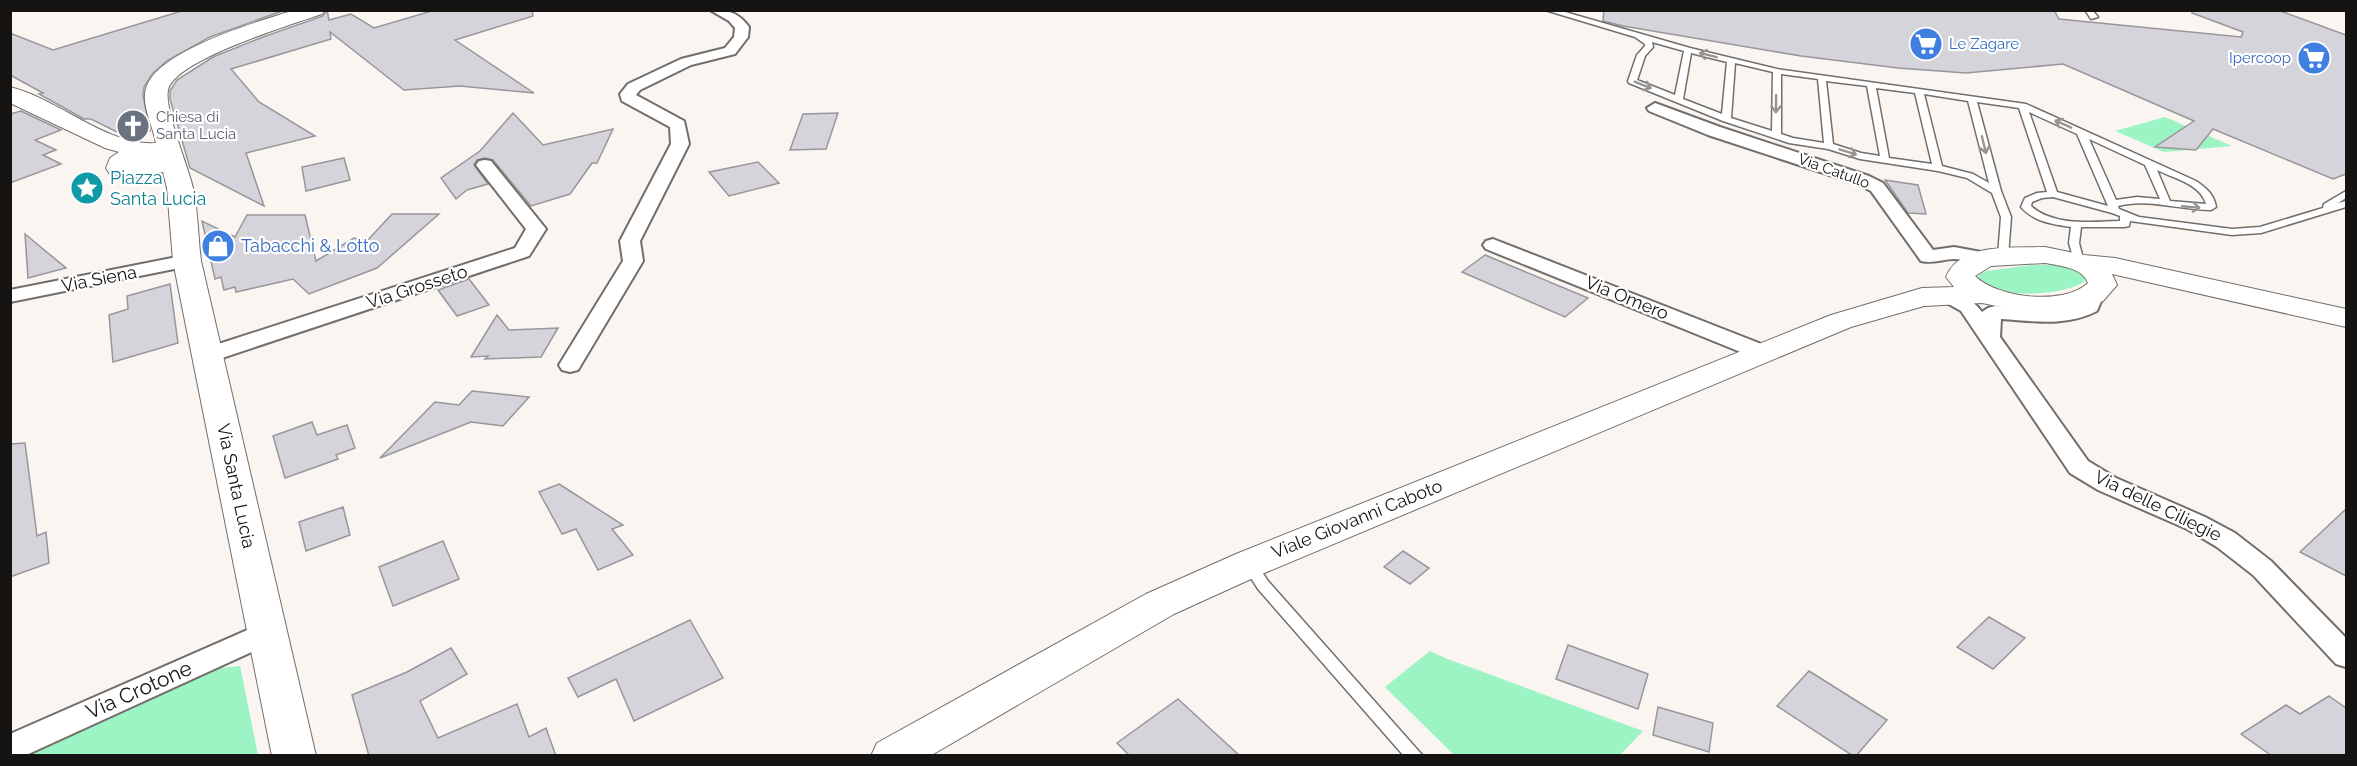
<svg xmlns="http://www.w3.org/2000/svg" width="2357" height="766" font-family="Raleway,sans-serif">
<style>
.green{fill:#9cf3c4}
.building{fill:#d5d4da;stroke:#98969c;stroke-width:1.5}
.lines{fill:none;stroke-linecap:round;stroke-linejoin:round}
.service-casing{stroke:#736e6a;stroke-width:3}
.minor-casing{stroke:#736e6a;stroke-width:4}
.secondary-casing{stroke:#736e6a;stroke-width:2}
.service{fill:#fff;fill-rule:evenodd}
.minor{fill:#fff;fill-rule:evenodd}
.secondary{fill:#fff;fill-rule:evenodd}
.oneway{stroke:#969594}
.labels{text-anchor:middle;stroke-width:4.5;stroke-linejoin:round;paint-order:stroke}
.far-shop-label{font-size:15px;fill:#366cbe;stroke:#fff;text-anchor:start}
.far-worship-label{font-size:15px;fill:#5b616d;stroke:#fff;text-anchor:start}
.far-street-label{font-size:15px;fill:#161412;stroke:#fff}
.culture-label{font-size:18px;fill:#0d838f;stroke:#fff;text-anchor:start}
.shop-label{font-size:18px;fill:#366cbe;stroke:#fff;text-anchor:start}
.street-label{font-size:18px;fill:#161412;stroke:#fff}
.near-street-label{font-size:21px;fill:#161412;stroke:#fff}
</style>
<rect width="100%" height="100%" fill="#faf5f0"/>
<!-- green -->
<g class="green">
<path d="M2165,117L2232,146L2164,152L2115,131Z"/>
<path d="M2032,265C2054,265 2067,263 2085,276L2084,282C2061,296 1999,300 1979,279V274L1987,271Z"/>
<path d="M1430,651L1445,658L1643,731L1620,755H1454L1385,687Z"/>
<path d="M240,666L258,755L24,756L211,669Z"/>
</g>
<!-- building -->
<g class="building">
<path d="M185,10H285L210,37L168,60L153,73L144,87L143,95L150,131L127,137L91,119H84L39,94L43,93L10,75V33L53,50Z"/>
<path d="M327,10L329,20L351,14L374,28L435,10H532L533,16L455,40L534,93L460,86L404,90L330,32L331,39L231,69L259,102L315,136L246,153L264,206L190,168L170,99V91L177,80L213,57L263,37L323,16Z"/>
<path d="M1604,10H2054L2059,19L2241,37L2243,32L2192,13V10H2278L2346,35V174L2333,179L2213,129L2196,150L2155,147L2194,121L2063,64L1966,73L1898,68L1801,56L1623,26L1603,21Z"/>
<path d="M21,111L61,130L35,140L56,150L43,155L61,164L10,183V114Z"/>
<path d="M513,113L543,145L613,129L597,163H592L570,194L531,206L493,160L485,158L477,160L474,165L488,184L467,190L456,199L441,178L480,151Z"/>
<path d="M838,113L826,149L790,150L803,114Z"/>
<path d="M344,158L350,180L306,191L302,167Z"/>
<path d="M758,162L779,183L729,196L709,172Z"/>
<path d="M1885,180L1918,185L1926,214L1908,213Z"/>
<path d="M392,214H439L377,268L309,294L293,279L236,292L235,287L224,290L221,277L215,279L202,221L235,237L247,215H305L316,261L354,238L367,241Z"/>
<path d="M25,234L66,268L28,278Z"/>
<path d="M1485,255L1588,298L1565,317L1462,272Z"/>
<path d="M469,279L489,305L457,316L438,290Z"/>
<path d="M170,284L178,343L113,362L109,315L128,309L127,296Z"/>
<path d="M497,315L509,330L558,328L541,357L485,359L488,356L471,357Z"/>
<path d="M472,391L529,397L503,426L471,422L380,458L435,402L459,405Z"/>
<path d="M312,422L317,435L347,425L355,448L336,455L338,459L285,478L273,436Z"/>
<path d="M25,443L37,536L46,532L49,563L10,577V444Z"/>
<path d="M559,484L623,525L612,529L633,555L598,570L576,529L562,534L539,492Z"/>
<path d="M343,507L350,535L306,551L299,522Z"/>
<path d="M2346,509V576L2300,552Z"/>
<path d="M443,541L459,579L393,606L379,567Z"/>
<path d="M1403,551L1429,568L1410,584L1384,567Z"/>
<path d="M1989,617L2025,638L1993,669L1957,647Z"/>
<path d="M690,620L723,678L634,721L616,679L578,697L568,678Z"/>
<path d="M1568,645L1648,674L1638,709L1556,679Z"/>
<path d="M451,648L467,674L420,701L438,738L517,704L529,737L546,728L556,756H369L352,695L407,672Z"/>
<path d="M1809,671L1887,720L1856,756H1853L1777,706Z"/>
<path d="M2329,696L2346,708V756H2272L2241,734L2286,705L2300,714Z"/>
<path d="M1178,699L1240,756H1130L1117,743Z"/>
<path d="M1658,707L1713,723L1709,752L1653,735Z"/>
</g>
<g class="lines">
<!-- service casing -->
<g class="service-casing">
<g id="service">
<path d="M1545,10H1558L1690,48L1777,69L2026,104L2196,181C2206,188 2214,194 2216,207L2211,210C2180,210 2148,198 2118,206L2119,209L2139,217L2232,229L2260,227L2323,208L2324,204L2346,191V198L2338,203L2346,201V207L2261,233L2232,235L2130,221L2129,226L2125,227H2081L2079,243L2084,262L2079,265L2075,264L2069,243L2071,227C2052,224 2034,222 2021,207L2025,198L2037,193L2047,192L2019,108L1977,102L2001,191L2011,217L2008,256L2003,259L1998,256L2001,217L1992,193L1967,178L1938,171L1860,159L1828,149L1789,143L1723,121L1629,83L1628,81L1637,55L1645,46V44L1635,37ZM1652,42L1684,51L1675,95L1637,80L1645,56L1653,47ZM1691,53L1727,62L1722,114L1683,99ZM1735,63L1773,72L1772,131L1731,118ZM1781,74L1818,79L1824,143L1793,138L1781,134ZM1826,81L1867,86L1880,156L1861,153L1833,144ZM1876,88L1915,93L1932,164L1889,158ZM1924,94L1968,101L1989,183L1973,174L1942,166ZM2029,112L2077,134L2108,206L2057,192ZM2089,139L2145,165L2160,199L2137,197L2116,200ZM2157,170C2173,178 2201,184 2206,204L2170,201ZM2053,197L2112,213L2120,216V221C2092,222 2053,226 2031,206L2032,202L2042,198Z"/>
<path d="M2085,10H2092L2098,17L2091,19Z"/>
<path d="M1249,559L1254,560L1268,581L1423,756H1404L1258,589L1242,564L1244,560Z"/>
</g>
</g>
<!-- minor casing -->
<g class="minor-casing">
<g id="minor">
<path d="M710,10C728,10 738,12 749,27L748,37L735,54L691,65L640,90L636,95L684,121L689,144L640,241L643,261L578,370L570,372L562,370L559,365L623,261L620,241L671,144L670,127L622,101L620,94L628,84L681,59L725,48L734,37L735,28L729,21Z"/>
<path d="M1655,103L1720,127L1869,176L1883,183L1933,250L1954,247L1992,254L1995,258L1992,262C1979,265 1967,259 1954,259C1943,259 1933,264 1921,261L1871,191L1857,184L1708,135L1649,111L1647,108Z"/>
<path d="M485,160L491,161L546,229L529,256L216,360L208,362L200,360L197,355L200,350L515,248L526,229L476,165L479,161Z"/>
<path d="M1493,239L1769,347L1772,352L1769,357L1761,359L1753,357L1486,249L1483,245L1486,241Z"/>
<path d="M187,255L194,257L197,261L194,265L10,302V290Z"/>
<path d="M2094,288L2101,290L2104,294L2097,311C2065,327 2035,321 2001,319L2000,337L2088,461L2116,478L2205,517L2235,533L2271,561L2346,638V667L2336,664L2253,575L2217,547L2187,529L2098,490L2070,473L1961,311L1940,299L1937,295L1940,291C1956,287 1973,300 1982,312L1988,308L1995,306C2023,308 2054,316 2081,304L2087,290Z"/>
<path d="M268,621L278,624L282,632L278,640L24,756H10V734Z"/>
</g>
</g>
<!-- secondary casing -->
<g class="secondary-casing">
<g id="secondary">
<path d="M294,10H325L322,14C293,24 174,60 168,90C164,109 188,166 193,188C198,211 198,237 201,261L316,756H272L173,261L167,188L163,172L131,178L109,173L106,168L110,158L119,152L105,148L10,103V87C59,99 106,146 156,143C153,126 141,105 146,88C158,50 258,22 294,10Z"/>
<path d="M2045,247L2084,255L2115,258L2346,309V327L2112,274L2117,285L2103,301L2075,310L2031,313L1982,303L1924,306L1851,327L1262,574L1174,614L930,756H871L877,743L1146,594L1236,554L1831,315L1922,288L1954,287L1946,277C1960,242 2014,248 2045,247ZM2045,263C2060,266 2082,267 2088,283C2064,306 1997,298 1975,276L1991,266Z"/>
</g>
</g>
<!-- service -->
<use href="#service" class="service"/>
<!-- minor -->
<use href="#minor" class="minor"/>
<!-- secondary -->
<use href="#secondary" class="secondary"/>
</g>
<!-- one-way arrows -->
<defs><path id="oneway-shaft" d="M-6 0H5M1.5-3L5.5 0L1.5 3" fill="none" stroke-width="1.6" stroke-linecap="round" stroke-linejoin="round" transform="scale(1.5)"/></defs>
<g class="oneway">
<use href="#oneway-shaft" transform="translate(1708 55) rotate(-166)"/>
<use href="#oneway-shaft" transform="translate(1643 85) rotate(22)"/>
<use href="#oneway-shaft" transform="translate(1776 104) rotate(91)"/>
<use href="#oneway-shaft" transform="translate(2063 124) rotate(-156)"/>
<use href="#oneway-shaft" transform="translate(1984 145) rotate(76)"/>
<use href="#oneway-shaft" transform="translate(1848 152) rotate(17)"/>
<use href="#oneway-shaft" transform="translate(2191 207) rotate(5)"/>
</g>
<!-- icons -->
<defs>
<g id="supermarket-disc" transform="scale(1.725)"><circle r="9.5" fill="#3f7fe0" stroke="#fff"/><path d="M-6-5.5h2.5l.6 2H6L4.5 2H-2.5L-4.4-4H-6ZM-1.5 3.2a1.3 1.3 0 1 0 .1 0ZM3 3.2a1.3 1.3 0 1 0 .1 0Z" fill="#fff"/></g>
<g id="church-disc" transform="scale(1.725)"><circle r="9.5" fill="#6b7280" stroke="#fff"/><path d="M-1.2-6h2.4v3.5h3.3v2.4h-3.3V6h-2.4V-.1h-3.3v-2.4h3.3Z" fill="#fff"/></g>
<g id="sight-disc" transform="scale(1.725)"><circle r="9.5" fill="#0f9aa8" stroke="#fff"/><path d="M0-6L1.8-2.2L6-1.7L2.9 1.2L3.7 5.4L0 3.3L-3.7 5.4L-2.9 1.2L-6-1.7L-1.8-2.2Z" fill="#fff"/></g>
<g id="shop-disc" transform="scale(1.725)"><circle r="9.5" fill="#3f7fe0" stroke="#fff"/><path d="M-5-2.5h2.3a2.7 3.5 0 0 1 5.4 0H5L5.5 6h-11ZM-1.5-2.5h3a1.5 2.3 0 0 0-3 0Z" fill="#fff"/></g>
</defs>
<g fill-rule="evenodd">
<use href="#supermarket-disc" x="1926" y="44"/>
<use href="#supermarket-disc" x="2314" y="58"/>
<use href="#church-disc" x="133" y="126"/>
<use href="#sight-disc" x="87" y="188"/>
<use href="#shop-disc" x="218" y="246"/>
</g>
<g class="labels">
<!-- far-shop labels -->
<g class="far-shop-label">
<text x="1949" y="49">Le Zagare</text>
<text x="2291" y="63" text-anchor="end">Ipercoop</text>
</g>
<!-- far-worship labels -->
<g class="far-worship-label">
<text x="156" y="122">Chiesa di<tspan x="156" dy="17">Santa Lucia</tspan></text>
</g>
<!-- far-street labels -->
<g class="far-street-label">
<text transform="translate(1834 171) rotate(20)" y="5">Via Catullo</text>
</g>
<!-- culture labels -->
<g class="culture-label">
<text x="110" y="184">Piazza<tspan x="110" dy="21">Santa Lucia</tspan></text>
</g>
<!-- shop labels -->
<g class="shop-label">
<text x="241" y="252">Tabacchi &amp; Lotto</text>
</g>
<!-- street labels -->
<g class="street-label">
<text transform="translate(99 279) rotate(-11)" y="6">Via Siena</text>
<text transform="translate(417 287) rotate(-18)" y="6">Via Grosseto</text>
<text transform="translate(1627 298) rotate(22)" y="6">Via Omero</text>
<text transform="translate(236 486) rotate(78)" y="6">Via Santa Lucia</text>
<text transform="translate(2158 506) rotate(26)" y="6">Via delle Ciliegie</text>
<text transform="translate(1357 519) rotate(-22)" y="6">Viale Giovanni Caboto</text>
</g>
<!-- near-street labels -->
<g class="near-street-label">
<text transform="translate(139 690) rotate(-24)" y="7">Via Crotone</text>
</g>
</g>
<!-- border -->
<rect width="2357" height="766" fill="none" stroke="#161412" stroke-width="24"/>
</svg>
